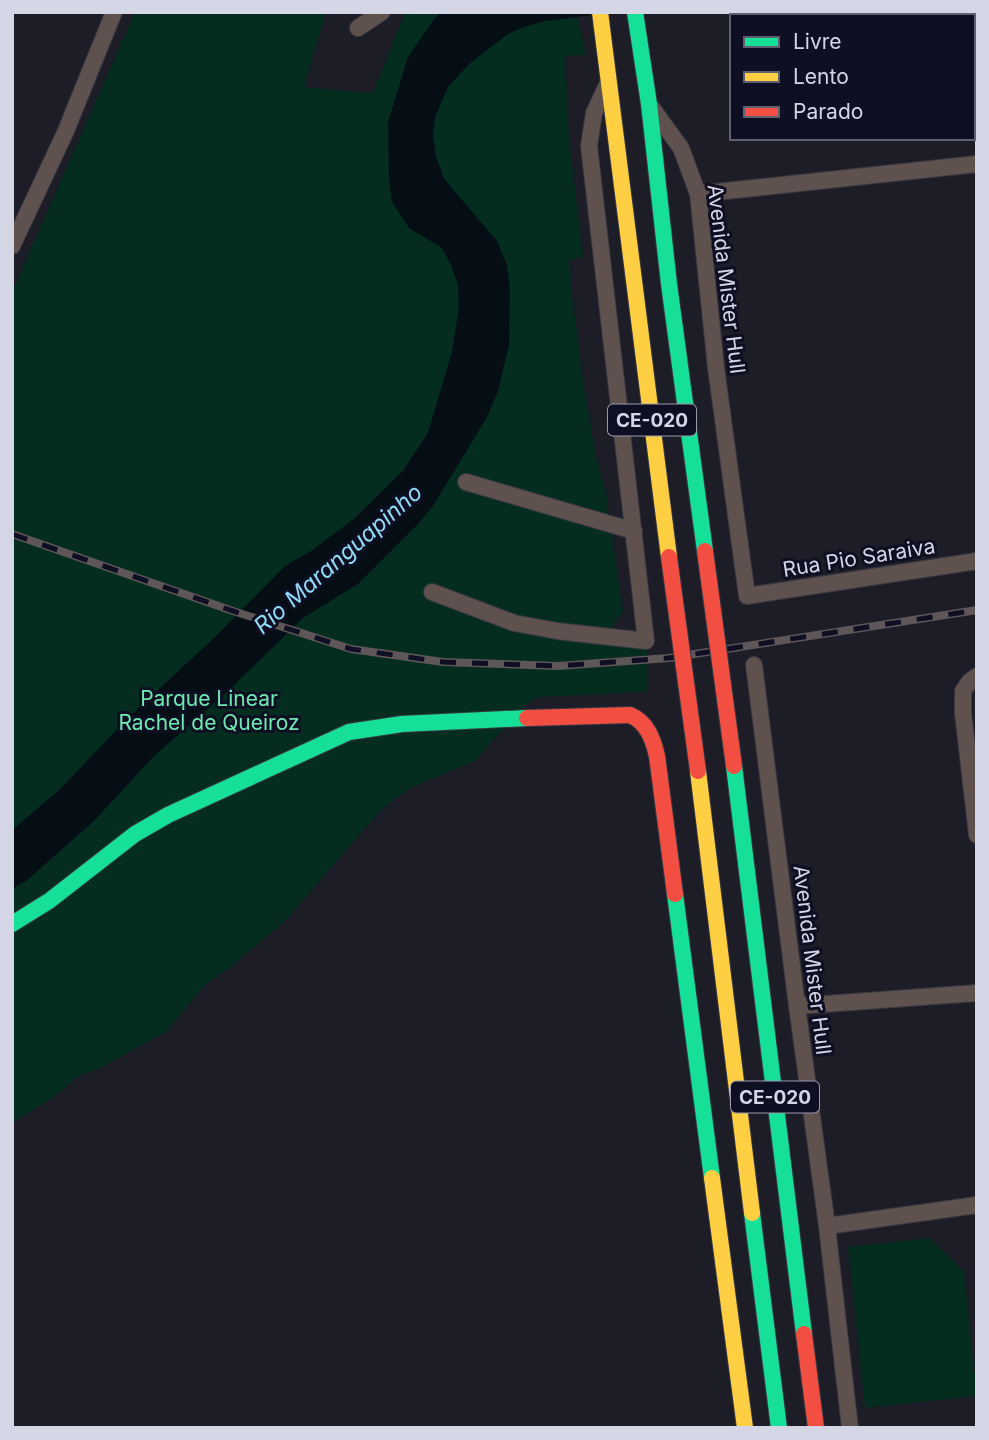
<svg xmlns="http://www.w3.org/2000/svg" width="989" height="1440" font-family="Inter,sans-serif">
<style>
.green{fill:#052d1f;fill-rule:evenodd}
.water{fill:#040e14}
.lines{fill:none;stroke-linecap:round;stroke-linejoin:round}
.street-casing{stroke:#383842;stroke-width:18}
.fast-casing{stroke:#383842;stroke-width:18}
.slow-casing{stroke:#383842;stroke-width:18}
.jam-casing{stroke:#383842;stroke-width:18}
.street{stroke:#5e514e;stroke-width:16}
.fast{stroke:#16e098;stroke-width:16}
.slow{stroke:#ffcf43;stroke-width:16}
.jam{stroke:#f24e42;stroke-width:16}
.rail-casing{stroke:#5e5658;stroke-width:8}
.rail{stroke:#0f0f23;stroke-width:5;stroke-dasharray:16;stroke-linecap:butt}
.jam-bridge-casing{stroke:#383842;stroke-width:18;stroke-linecap:butt}
.jam-bridge{stroke:#f24e42;stroke-width:16}
.labels{text-anchor:middle;stroke-width:6;stroke-linejoin:round;paint-order:stroke}
.shield{fill:#0f0f23;stroke:#9a9aab;stroke-width:2}
.shield-label{font-size:19px;font-weight:bold;fill:#d5d6e5}
.street-label{font-size:21px;fill:#d5d6e5;stroke:#0f0f23}
.park-label{font-size:21px;fill:#6fe9b1;stroke:#0f0f23}
.water-label{font-size:23px;font-style:italic;fill:#90daf5;stroke:#0f0f23}
</style>
<rect width="100%" height="100%" fill="#1d1d28"/>
<!-- green -->
<g class="green">
<path d="M135,12H326L304,87L373,93L405,12H441L434,19V100L500,12L559,19L578,17L586,55L565,56L569,137L583,257L570,260L571,287L584,386L596,457L606,493L623,611L602,642L647,646V692L537,697L524,706L475,761L410,788L382,809L284,922L233,965L204,986L167,1031L99,1069L80,1075L54,1097L12,1123V292ZM459,289L470,391L344,553L323,543L355,518L403,471L428,433L452,352L459,309Z"/>
<path d="M929,1238L964,1271L977,1396L865,1408L848,1247Z"/>
</g>
<!-- water -->
<path class="water" d="M441,12H615L546,21L524,27L508,34L469,64L448,87L435,117L433,136L436,156L444,179L497,241L507,265L510,290L509,345L498,391L487,417L433,506L418,524L358,584L303,618L229,690L152,758L94,821L26,881L12,889V830L58,791L131,715L214,638L285,566L311,551L355,518L403,471L428,433L452,352L459,309L458,285L451,265L442,248L409,228L392,202L389,178L388,122L408,57L434,19Z"/>
<g class="lines">
<!-- street casing -->
<g class="street-casing">
<g id="street">
<path d="M358,28L382,12"/>
<path d="M652,108L681,148L698,194L716,368L747,596L977,561"/>
<path d="M698,194L977,164"/>
<path d="M12,246L65,133L114,12"/>
<path d="M466,482L634,531"/>
<path d="M432,592L514,623L557,631L646,641L589,146L594,113L606,87"/>
<path d="M754,665L797,1006L827,1226L850,1428"/>
<path d="M977,676L970,681L963,691V713L977,835"/>
<path d="M797,1006L977,993"/>
<path d="M827,1226L977,1205"/>
</g>
</g>
<!-- fast casing -->
<g class="fast-casing">
<g id="fast">
<path d="M635,12L649,104L669,284L705,551"/>
<path d="M734,766L804,1334"/>
<path d="M675,894L712,1178"/>
<path d="M12,924L49,901L135,834L168,815L349,732L402,724L527,718"/>
<path d="M752,1213L779,1428"/>
</g>
</g>
<!-- slow casing -->
<g class="slow-casing">
<g id="slow">
<path d="M600,12L669,557"/>
<path d="M698,771L752,1213"/>
<path d="M712,1178L745,1428"/>
</g>
</g>
<!-- jam casing -->
<g class="jam-casing">
<g id="jam">
<path d="M527,718L630,715C647,722 653,739 657,756L675,894"/>
<path d="M804,1334L816,1428"/>
</g>
</g>
<!-- street -->
<use href="#street" class="street"/>
<!-- fast -->
<use href="#fast" class="fast"/>
<!-- slow -->
<use href="#slow" class="slow"/>
<!-- jam -->
<use href="#jam" class="jam"/>
<!-- rail casing -->
<g class="rail-casing">
<path id="rail" d="M12,534L230,610L351,649L443,662L558,666L669,658L977,610"/>
</g>
<!-- rail -->
<use href="#rail" class="rail"/>
<!-- jam-bridge casing -->
<g class="jam-bridge-casing">
<g id="jam-bridge">
<path d="M705,551L734,766"/>
<path d="M669,557L698,771"/>
</g>
</g>
<!-- jam-bridge -->
<use href="#jam-bridge" class="jam-bridge"/>
</g>
<g class="labels">
<!-- shield labels -->
<g class="shield">
<rect x="608" y="404.5" width="88" height="31" rx="5"/>
<rect x="731" y="1081.5" width="88" height="31" rx="5"/>
</g>
<g class="shield-label">
<text x="652" y="427">CE-020</text>
<text x="775" y="1104">CE-020</text>
</g>
<!-- street labels -->
<g class="street-label">
<text transform="translate(726 279) rotate(83)" y="7">Avenida Mister Hull</text>
<text transform="translate(859 558) rotate(-9)" y="7">Rua Pio Saraiva</text>
<text transform="translate(812 960) rotate(83)" y="7">Avenida Mister Hull</text>
</g>
<!-- park labels -->
<g class="park-label">
<text x="209" y="706">Parque Linear<tspan x="209" dy="24">Rachel de Queiroz</tspan></text>
</g>
<!-- water labels -->
<g class="water-label">
<text transform="translate(338 559) rotate(-41)" y="8">Rio Maranguapinho</text>
</g>
</g>
<!-- border -->
<rect width="989" height="1440" fill="none" stroke="#d5d6e5" stroke-width="28"/>
<!-- legend -->
<rect x="730" y="14" width="245" height="126" fill="#0f0f23" stroke="#5e5f71" stroke-width="2"/>
<rect x="744" y="37" width="35" height="10" fill="#16e098" stroke="#5e5f71" stroke-width="2"/>
<text x="793" y="49" font-size="21" fill="#d5d6e5">Livre</text>
<rect x="744" y="72" width="35" height="10" fill="#ffcf43" stroke="#5e5f71" stroke-width="2"/>
<text x="793" y="84" font-size="21" fill="#d5d6e5">Lento</text>
<rect x="744" y="107" width="35" height="10" fill="#f24e42" stroke="#5e5f71" stroke-width="2"/>
<text x="793" y="119" font-size="21" fill="#d5d6e5">Parado</text>
</svg>
